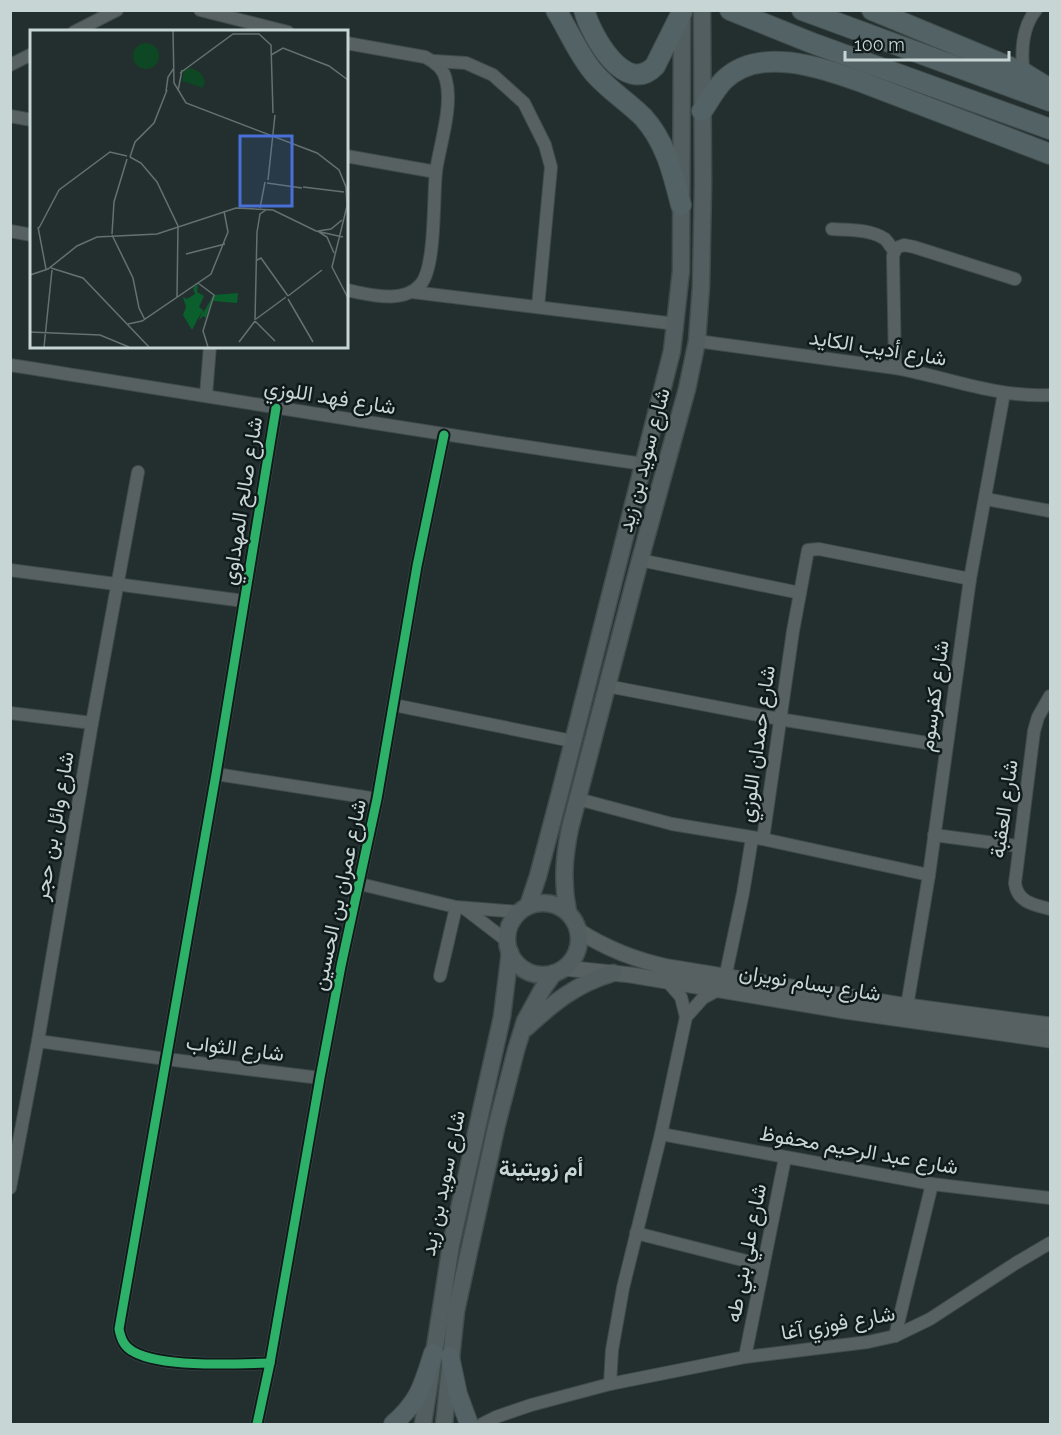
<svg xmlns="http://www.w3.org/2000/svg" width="1061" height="1435" font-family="Raleway,Vazirmatn,sans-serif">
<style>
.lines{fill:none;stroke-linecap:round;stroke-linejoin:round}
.minor-casing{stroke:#404c4c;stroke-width:14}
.tertiary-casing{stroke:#404c4c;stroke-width:17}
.secondary-casing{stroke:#404c4c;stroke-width:19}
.primary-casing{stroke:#404c4c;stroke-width:20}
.trunk-casing{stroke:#404c4c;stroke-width:22}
.minor{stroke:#576161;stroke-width:12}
.tertiary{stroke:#576161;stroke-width:15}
.secondary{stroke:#535e60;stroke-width:16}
.primary{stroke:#546265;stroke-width:18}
.trunk{stroke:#526265;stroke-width:20}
.cycleway-casing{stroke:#101a1a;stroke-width:13}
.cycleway{stroke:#2db169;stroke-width:9}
.labels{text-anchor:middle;stroke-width:5;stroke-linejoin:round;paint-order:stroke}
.street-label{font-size:21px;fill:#c7d5d5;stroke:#101a1a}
.neighbourhood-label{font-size:22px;font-weight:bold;fill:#c7d5d5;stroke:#101a1a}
.inset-road{fill:none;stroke:#657171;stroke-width:1.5}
.view{fill:#4870d7;fill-opacity:0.15;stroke:#4870d7;stroke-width:3}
.inset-edge{fill:none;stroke:#c7d5d5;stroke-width:3}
</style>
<rect width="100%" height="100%" fill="#232f2f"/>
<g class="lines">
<!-- minor casing -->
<g class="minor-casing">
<g id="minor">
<path d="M200,10L288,32"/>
<path d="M74,32L117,10"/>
<path d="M346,43L425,57C435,62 444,69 446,80C453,106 440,144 436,171C433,197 436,266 421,284C403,305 369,294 346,290"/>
<path d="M434,61L466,63L493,75L524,103L545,145L551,167L538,307"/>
<path d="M10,65L32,54"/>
<path d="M1024,78C1021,56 1021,28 1036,10"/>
<path d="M10,116L32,120"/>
<path d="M346,156L436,172"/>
<path d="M832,229C848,230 871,229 885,239C888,242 891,247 894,251"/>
<path d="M10,231L32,235"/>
<path d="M412,292L676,324"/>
<path d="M697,341L895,368C947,377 998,398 1050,395"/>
<path d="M10,365C222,398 432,434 643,464"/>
<path d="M895,368L893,256L896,248L904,245L914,247L1015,279"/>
<path d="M206,395L210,346"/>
<path d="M986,499L1050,511"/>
<path d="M640,560L800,593"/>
<path d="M10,570L244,601"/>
<path d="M607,686L779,719L946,746"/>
<path d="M1050,696L1038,717L1034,731L1015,883C1017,902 1034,905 1050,909"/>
<path d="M394,705L572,741"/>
<path d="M10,713L92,723"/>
<path d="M216,774L377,799"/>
<path d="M578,799L672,824L763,839L929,875"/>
<path d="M934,835L1018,846"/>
<path d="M763,839L793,631L808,550L819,549L970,579"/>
<path d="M360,884L456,907L519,912"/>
<path d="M464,908L507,941"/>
<path d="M440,976L456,907"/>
<path d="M725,978L743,893L752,838"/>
<path d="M667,981L681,997L686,1017"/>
<path d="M907,1006L929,875L970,579L1004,393"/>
<path d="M38,1041L166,1059L320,1078"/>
<path d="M661,1134L932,1184L1050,1198"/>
<path d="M10,1188L38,1041L92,723L138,472"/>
<path d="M636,1233L762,1265"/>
<path d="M895,1336L932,1184"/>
<path d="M745,1357L785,1158"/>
<path d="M270,1363C236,1364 163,1368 134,1352C124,1347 121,1339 119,1329L216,774L276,408"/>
<path d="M610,1384L612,1350L623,1288L661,1134L686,1017L703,998L718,990"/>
<path d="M257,1424L270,1363L320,1078L341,966L377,799L417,566L444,435"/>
<path d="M482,1424L496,1417L531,1405L610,1384L745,1357L868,1342L895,1336L930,1319L1016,1263L1050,1243"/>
</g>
</g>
<!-- tertiary casing -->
<g class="tertiary-casing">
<g id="tertiary">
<path d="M579,931C607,949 635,960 668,967L907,1006L1050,1025"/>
<path d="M564,968L631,975L845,1011L1050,1040"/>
</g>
</g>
<!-- secondary casing -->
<g class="secondary-casing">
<g id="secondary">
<circle cx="543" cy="939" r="36"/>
<path d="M528,906L538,876L561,789L672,351L681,271L682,11"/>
<path d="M568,912C562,882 564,857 570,828L640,560L687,389L697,341L701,286L703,185L702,10"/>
<path d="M526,1028C554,1002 576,984 613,973"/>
<path d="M423,1424L451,1245L502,1017L510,952"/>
<path d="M444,1424L456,1311L496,1128L516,1050L525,1021L542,990L554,973"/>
</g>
</g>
<!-- primary casing -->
<g class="primary-casing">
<g id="primary">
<path d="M450,1356L458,1394L469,1424"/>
<path d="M393,1424C419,1402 423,1385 433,1353"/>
</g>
</g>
<!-- trunk casing -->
<g class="trunk-casing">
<g id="trunk">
<path d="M556,10C569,31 579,56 595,74C609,90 628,102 643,117C666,142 673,174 681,205"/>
<path d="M584,10C591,35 625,97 655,66L682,12"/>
<path d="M730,10L812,43L1050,129"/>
<path d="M802,10L1050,101"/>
<path d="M872,10L1024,73L1050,89"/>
<path d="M702,111C709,101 715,89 724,80C759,46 819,67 859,81L1050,154"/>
</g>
</g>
<!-- minor -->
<use href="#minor" class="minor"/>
<!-- tertiary -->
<use href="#tertiary" class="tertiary"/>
<!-- secondary -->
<use href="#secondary" class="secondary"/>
<!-- primary -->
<use href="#primary" class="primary"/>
<!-- trunk -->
<use href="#trunk" class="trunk"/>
<!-- cycleway casing -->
<g class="cycleway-casing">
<g id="cycleway">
<path d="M270,1363C236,1364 163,1368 134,1352C124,1347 121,1339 119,1329L216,774L276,408"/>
<path d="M257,1424L270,1363L320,1078L341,966L377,799L417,566L444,435"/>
</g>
</g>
<!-- cycleway -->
<use href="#cycleway" class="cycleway"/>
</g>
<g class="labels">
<!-- street labels -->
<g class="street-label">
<text transform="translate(878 348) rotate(9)" y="7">شارع أديب الكايد</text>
<text transform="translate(330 397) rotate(9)" y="7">شارع فهد اللوزي</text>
<text transform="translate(644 460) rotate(-75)" y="7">شارع سويد بن زيد</text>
<text transform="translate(242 501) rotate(-81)" y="7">شارع صالح المهداوي</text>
<text transform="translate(934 696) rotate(-82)" y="7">شارع كفرسوم</text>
<text transform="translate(757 744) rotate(-82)" y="7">شارع حمدان اللوزي</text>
<text transform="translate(1004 809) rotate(-82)" y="7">شارع العقبة</text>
<text transform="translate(54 826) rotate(-80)" y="7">شارع وائل بن حجر</text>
<text transform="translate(339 895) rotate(-78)" y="7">شارع عمران بن الحسين</text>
<text transform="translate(810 983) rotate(9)" y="7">شارع بسام نويران</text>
<text transform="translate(235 1048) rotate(7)" y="7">شارع الثواب</text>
<text transform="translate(859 1150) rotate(10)" y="7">شارع عبد الرحيم محفوظ</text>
<text transform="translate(443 1183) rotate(-78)" y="7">شارع سويد بن زيد</text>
<text transform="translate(746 1253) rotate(-79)" y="7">شارع علي بني طه</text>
<text transform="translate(838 1323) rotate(-10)" y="7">شارع فوزي آغا</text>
</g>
<!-- neighbourhood labels -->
<g class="neighbourhood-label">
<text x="541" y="1176">أم زويتينة</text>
</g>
</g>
<!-- overview -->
<g transform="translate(30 30)">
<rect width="318" height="318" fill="#232f2f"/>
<path d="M103 26a13 13 0 1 1 26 0a13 13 0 1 1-26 0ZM161,38L171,43L175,51L173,58L152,51L154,39Z" fill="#0d4723"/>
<path d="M168,254L167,262L174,266L169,277L173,280V283L183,266L176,288L173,286L169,290L172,281L162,300L153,285L156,277L153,267L157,269L165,264L163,258ZM208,263L207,273L183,271L184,265Z" fill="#0a5f2d"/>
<path class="inset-road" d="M143,1L144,53L156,73L287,123L309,140L316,157L317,176L302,237L318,268M241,25L253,18L299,36L318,50M150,43L203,4H229L241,15L243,83M136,61L138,47L144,38M148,61L152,40M100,127L111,133L127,152L148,196L147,267M100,127L105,112L124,93L137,60M238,150L245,85M237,153L272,158M273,157L314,162M230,178L235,152M8,197L16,239M9,198L29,160L80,122L97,126M288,201L301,199L312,190M289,202L297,207L304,223M82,204L84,172L97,129M82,205L103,248L109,278L115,290M156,224L195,214M227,230L231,228L258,266M21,238L53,248L119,317M0,245L18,239L47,216L67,207L127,204L206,178L243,180L286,201L313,207M168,253L184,265L173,301L178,317M258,266L292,240M258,269L283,312M226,289L256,267M225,290L227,202L230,184L236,180M225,291L245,311M98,294L112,291L181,244L198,202L194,181M0,302L70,305L99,317M209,312L225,291M14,317L22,240"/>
<path class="view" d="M210,106H262V176H210Z"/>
<rect width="318" height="318" class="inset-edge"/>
</g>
<!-- border -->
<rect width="1061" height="1435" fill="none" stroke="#c7d5d5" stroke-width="24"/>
<!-- scale -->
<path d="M845 51v9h164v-9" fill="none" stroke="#c7d5d5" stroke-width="3"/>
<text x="854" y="51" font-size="18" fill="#c7d5d5" stroke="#101a1a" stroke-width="4.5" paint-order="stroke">100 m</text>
</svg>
